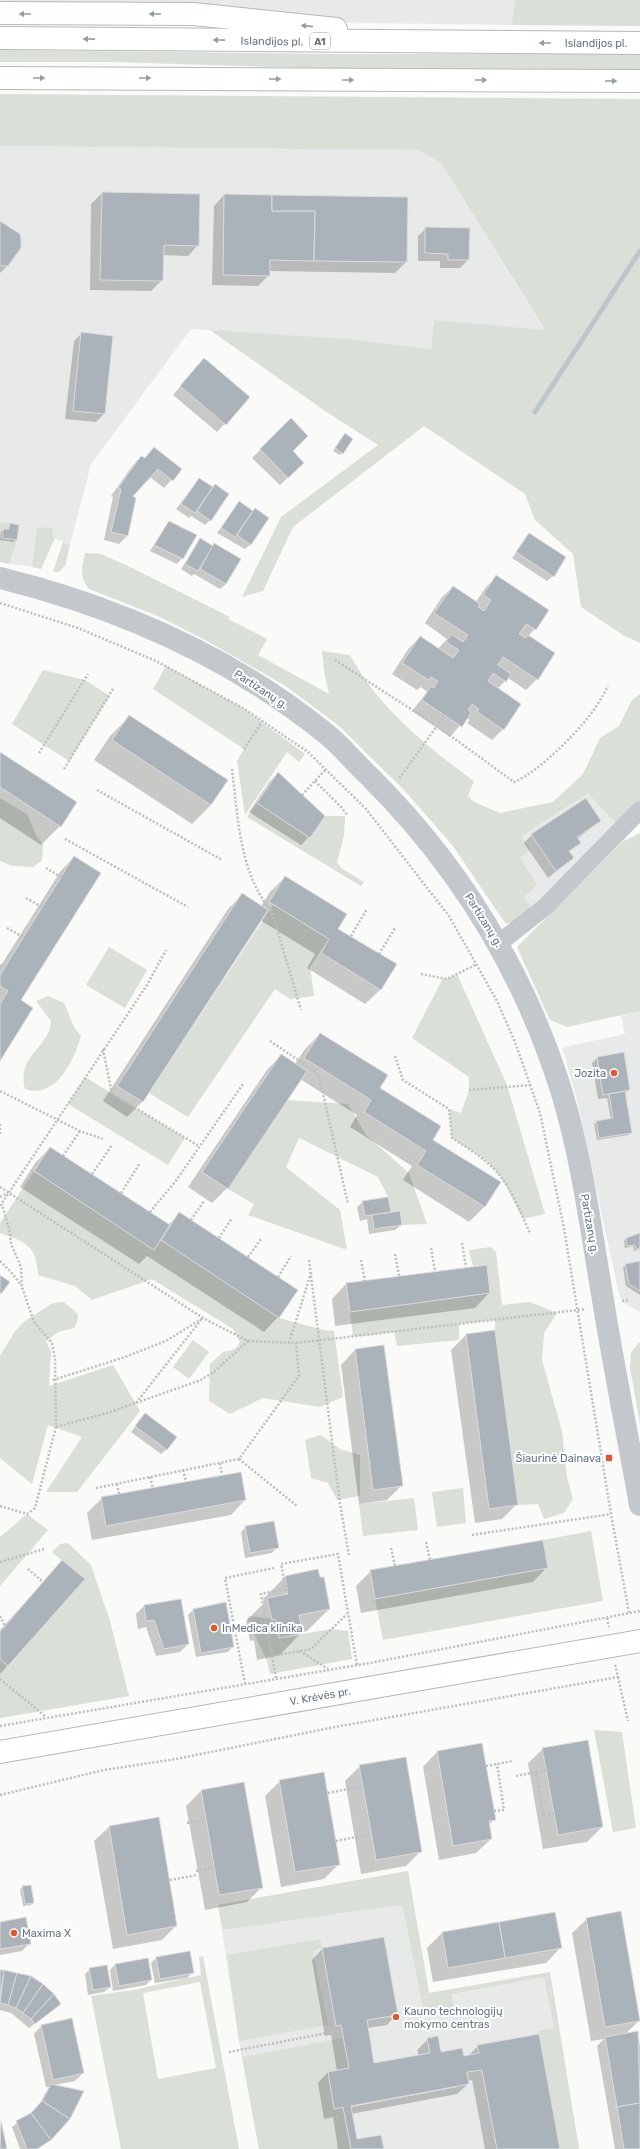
<svg xmlns="http://www.w3.org/2000/svg" width="640" height="2149" font-family="Rubik,sans-serif">
<style>
.built{fill:#e8e9e9}
.green{fill:#dadfd7;fill-rule:evenodd}
.shadow{fill:#0003;fill-rule:evenodd}
.lines{fill:none;stroke-linecap:round;stroke-linejoin:round}
.stream{stroke:#bbc7cb;stroke-width:5}
.building{fill:#aab3b9;stroke:#dcdcda}
.secondary-casing{stroke:#b3babf;stroke-width:24}
.trunk-casing{stroke:#b4b9bd;stroke-width:24}
.motorway-casing{stroke:#b4b9bd;stroke-width:24}
.path{stroke:#bbbfc2;stroke-width:2.5;stroke-dasharray:2 2;stroke-linecap:butt}
.minor{stroke:#c3c8cc;stroke-width:18}
.tertiary{stroke:#c3c8cc;stroke-width:22}
.secondary{stroke:#fff;stroke-width:22}
.trunk{stroke:#fff;stroke-width:22}
.motorway{stroke:#fff;stroke-width:22}
.oneway{fill:#939fa8}
.poi-dot{fill:#e4572e;stroke:#fff;stroke-width:1.5}
.labels{text-anchor:middle;stroke-width:4;stroke-linejoin:round;paint-order:stroke}
.shield{fill:#fff;stroke:#939fa8;stroke-width:1}
.shield-label{font-size:10px;font-weight:bold;fill:#657683}
.street-label{font-size:11px;fill:#657683;stroke:#fff}
.poi-label{font-size:11px;fill:#657683;stroke:#fff;text-anchor:start}
</style>
<rect width="100%" height="100%" fill="#fafaf8"/>
<!-- built -->
<g class="built">
<path d="M0,0H516L511,25L96,19L0,14Z"/>
<path d="M0,146L419,150L441,163L545,331L434,320L431,349L348,339L191,329L91,464L70,545L52,537L38,527L32,567L9,564L17,540L2,538L3,529L10,524L0,522Z"/>
<path d="M588,792L618,826L533,909L524,897L520,858L531,850L522,836Z"/>
<path d="M640,1011V1312L624,1303L619,1294L577,1100L563,1050L564,1047L625,1034L621,1016Z"/>
<path d="M408,1871L429,1993L550,1972L579,2149H259L239,2041L218,1905Z"/>
</g>
<!-- green -->
<g class="green">
<path d="M516,0H640V26L511,25Z"/>
<path d="M0,50L336,54H640V70L298,68L115,62H0Z"/>
<path d="M0,94L640,99V643L623,635L581,607L573,554L535,520L525,494L424,426L293,527L263,591L242,597L281,517L378,445L325,411L210,330L348,339L431,349L434,320L545,330L441,163L419,150L0,146Z"/>
<path d="M0,522L10,523L9,529H3L2,538L17,540L9,564L0,562Z"/>
<path d="M37,527L53,528L52,537L55,538L41,569L32,567Z"/>
<path d="M63,542L70,545L65,566L59,572H53Z"/>
<path d="M85,553L101,554L130,567L230,617L228,619L267,639L258,655L329,694L324,671L322,651L350,655C378,707 427,747 474,781L468,796L474,802L500,813L553,802L583,774L600,738L619,726L632,700L640,694V800L618,826L588,793L522,836L531,850L520,858L537,885L524,897L533,909L517,925L505,923L453,846L404,790L338,725L284,685L207,641L160,617L89,589C79,577 82,567 85,553Z"/>
<path d="M166,666L243,708L305,754L299,762L287,752L245,815L237,761L244,749L153,689Z"/>
<path d="M43,670L85,680L110,696L69,761L12,724Z"/>
<path d="M0,798L27,814L36,835L43,845L42,860L33,867L13,866L0,861Z"/>
<path d="M257,803L309,838L325,816H345L344,836L337,862L341,868L364,882L361,886L247,817Z"/>
<path d="M640,833V1011L567,1027L550,1020L517,947L622,842Z"/>
<path d="M273,905L329,939L310,967L314,996L290,999L275,989L188,1117L149,1093Z"/>
<path d="M109,947L147,970L125,1008L86,985Z"/>
<path d="M457,974L507,1085L545,1214L523,1219C514,1202 507,1184 495,1170C484,1156 466,1148 452,1138L449,1109L461,1113L469,1090V1077L412,1038L443,978L447,979Z"/>
<path d="M48,996L64,1003L74,1027L81,1036C74,1060 56,1100 25,1089C16,1055 50,1048 51,1021L36,1001Z"/>
<path d="M85,1077L185,1138L168,1165L68,1104Z"/>
<path d="M287,1100L348,1104L366,1135L409,1173L427,1224L402,1225L400,1211L391,1212L388,1197L378,1177L299,1138L286,1167L340,1210L347,1250L248,1215L254,1204L228,1189Z"/>
<path d="M34,1171L154,1250L161,1240L279,1318L324,1330L334,1331L343,1397L320,1407L263,1398L230,1414L209,1401L210,1364L223,1352L235,1349L240,1342L233,1329L152,1279L92,1300L75,1286L38,1275C37,1246 25,1241 0,1233V1223Z"/>
<path d="M491,1247L496,1252L502,1305L530,1302L557,1313L544,1333L542,1360L562,1431L567,1477L573,1499L564,1513L544,1519L538,1504L518,1505L495,1330V1320L459,1324V1340L397,1346L394,1332L353,1337L350,1312L490,1293L487,1265L473,1266L469,1250Z"/>
<path d="M64,1302L78,1314C77,1335 70,1326 57,1333C53,1335 50,1339 46,1341L51,1352L49,1386L113,1365L140,1411L77,1492H46L82,1437L48,1425L32,1484L0,1458V1356L15,1331L25,1321L53,1303Z"/>
<path d="M193,1340L209,1352L189,1379L173,1367Z"/>
<path d="M640,1342V1424L630,1368L631,1352Z"/>
<path d="M321,1435L340,1449L360,1455V1496L337,1500L328,1483L311,1478L305,1440Z"/>
<path d="M463,1488L466,1523L437,1527L432,1492Z"/>
<path d="M414,1498L418,1530L363,1536L359,1504Z"/>
<path d="M27,1514L48,1530L0,1586V1537Z"/>
<path d="M591,1531L603,1601L383,1640L375,1599L548,1568L543,1540Z"/>
<path d="M68,1543L91,1565L110,1621L129,1696L0,1718V1659L9,1666L84,1579L52,1552L60,1544Z"/>
<path d="M249,1616L275,1619L279,1638L332,1629L348,1631L352,1659L270,1674L267,1661L247,1618Z"/>
<path d="M594,1730L622,1732L636,1828L613,1832Z"/>
<path d="M408,1871L429,1993L550,1972L579,2149H560L538,2031L554,2028L544,1977L451,1994L454,2007L424,2012L403,1907L399,1905L223,1930L218,1905Z"/>
<path d="M320,1939L322,1948L313,1951L328,2025L239,2041L227,1955Z"/>
<path d="M203,1956L239,2149H121L91,1996L133,1990L201,1975L199,1957ZM200,1982L216,2068L158,2079L143,1993Z"/>
<path d="M344,2038L349,2068L328,2072L334,2108L343,2107L351,2149H259L242,2057Z"/>
</g>
<!-- shadow -->
<g class="shadow">
<path d="M102,193L198,245L188,256L162,255V280L151,291L90,290L91,204Z"/>
<path d="M224,195L407,198L406,262L395,273L269,271V275L258,286L212,285L214,206Z"/>
<path d="M0,223L8,265L0,273Z"/>
<path d="M426,228L469,229L468,260L460,268H440V261H418V236Z"/>
<path d="M82,333L104,414L96,422L65,419L74,341Z"/>
<path d="M197,367L249,397L217,432L173,395Z"/>
<path d="M291,420L292,451L303,463L280,485L252,458Z"/>
<path d="M342,437V453L340,455L333,451Z"/>
<path d="M154,448L181,469L164,488L150,477L132,496L127,536L119,544L104,540L113,497L111,496L133,465L141,457L144,459Z"/>
<path d="M199,479L213,488L210,520L205,525L191,516L189,518L176,509Z"/>
<path d="M239,503L253,512L251,544L245,549L217,533Z"/>
<path d="M169,522L182,558L177,564L150,551Z"/>
<path d="M10,524L16,539L14,542L0,540L1,532L3,530H8Z"/>
<path d="M529,535L553,576L547,581L512,558Z"/>
<path d="M200,539L226,584L220,589L194,574L192,576L181,569Z"/>
<path d="M497,576L535,629L528,636L554,653L537,679L526,690L508,678L497,689L503,729L492,740L467,723L470,720L466,718L450,737L412,711L427,692L421,687L417,690L392,674L409,648L420,637L438,649L447,639L425,623L442,597L453,587L476,602L486,587Z"/>
<path d="M129,717L226,781L211,805L192,824L94,760L110,736Z"/>
<path d="M0,753L60,826L41,845L0,818Z"/>
<path d="M278,773L309,837L301,845L249,812L270,781Z"/>
<path d="M600,821L577,839L579,843L569,852L573,858L548,878L524,843L532,835Z"/>
<path d="M74,857L19,1001L0,1059V967L60,872Z"/>
<path d="M285,877L336,929L395,965L380,990L365,1004L307,968L315,954L260,920L142,1102L127,1117L103,1101L228,909L243,894L261,906L270,892Z"/>
<path d="M320,1034L431,1140L499,1183L484,1207L469,1222L403,1180L412,1166L350,1127L357,1115L300,1079L227,1188L212,1203L188,1187L267,1070L281,1055L295,1064L305,1049Z"/>
<path d="M597,1058L629,1089L624,1095L631,1133L628,1135L597,1140L594,1124L597,1122L611,1119L607,1098L598,1099L592,1063Z"/>
<path d="M50,1148L168,1225L179,1214L278,1317L264,1332L147,1256L139,1264L20,1187L35,1163Z"/>
<path d="M388,1198L390,1213L401,1225L395,1230L369,1234L367,1219L360,1221L357,1207L363,1202Z"/>
<path d="M640,1237V1249L634,1251L633,1246L625,1248L624,1241L626,1238Z"/>
<path d="M640,1262V1295L626,1286L623,1267L626,1265Z"/>
<path d="M486,1266L489,1293L475,1308L335,1326L332,1299L346,1284Z"/>
<path d="M494,1331L517,1504L502,1519L475,1523L451,1350L466,1335Z"/>
<path d="M355,1350L402,1485L387,1500L359,1504L341,1365Z"/>
<path d="M145,1414L167,1449L161,1454L131,1432Z"/>
<path d="M102,1498L245,1500L231,1515L92,1540L87,1513Z"/>
<path d="M246,1527L277,1547L272,1553L245,1558L241,1532Z"/>
<path d="M62,1561L83,1579L0,1674V1630Z"/>
<path d="M547,1567L533,1582L361,1613L356,1586L371,1571Z"/>
<path d="M285,1577L329,1609L307,1631L302,1632L280,1655L257,1660L254,1640L250,1641L246,1621L264,1603L263,1599Z"/>
<path d="M180,1600L188,1644L180,1652L156,1656L146,1627L138,1629L136,1614L144,1606Z"/>
<path d="M193,1610L233,1646L228,1652L196,1657L188,1615Z"/>
<path d="M543,1749L602,1827L587,1842L543,1849L528,1763Z"/>
<path d="M437,1752L494,1819L489,1825L491,1839L476,1853L439,1860L423,1767Z"/>
<path d="M360,1766L421,1851L406,1866L361,1874L345,1781Z"/>
<path d="M280,1781L339,1864L324,1879L281,1887L265,1796Z"/>
<path d="M244,1784L262,1887L247,1902L205,1910L186,1806L201,1791Z"/>
<path d="M109,1827L176,1926L162,1940L113,1949L94,1841Z"/>
<path d="M23,1887L33,1902L31,1905L23,1906L20,1889Z"/>
<path d="M587,1919L639,2021L625,2034L638,2032L640,2046V2149H615L597,2046L604,2039L591,2041L572,1933Z"/>
<path d="M0,1923L30,1943L22,1951L0,1955Z"/>
<path d="M442,1933L560,1948L546,1963L433,1982L427,1948Z"/>
<path d="M383,1938L397,2014L387,2025L367,2028L374,2064L419,2056L417,2050L428,2039L440,2053L463,2057L468,2056L478,2046L559,2149H485L472,2080L467,2081L468,2084L457,2094L351,2114L356,2141L383,2149H338L333,2117L324,2119L318,2083L328,2072L337,2071L331,2035L325,2036L312,1960L322,1949ZM457,2085V2087L346,2108V2106Z"/>
<path d="M157,1957L193,1972L187,1978L155,1983L151,1963Z"/>
<path d="M115,1965L151,1980L146,1985L113,1991L110,1970Z"/>
<path d="M90,1969L110,1987L104,1992L88,1995L85,1974Z"/>
<path d="M0,1971L31,1977L60,2004L29,2028L11,2013L0,2010Z"/>
<path d="M42,2025L83,2073L75,2081L54,2085L50,2139L38,2149H20L12,2127L37,2108L49,2087H46L34,2034Z"/>
<path d="M1,2122L6,2149H0Z"/>
</g>
<g class="lines">
<!-- stream -->
<path class="stream" d="M535,412L640,251"/>
</g>
<!-- building -->
<g class="building">
<path d="M102,192L200,194L199,246L164,245L163,281L100,280Z"/>
<path d="M224,194L272,195V211H315L314,261L270,260V276L223,275Z"/>
<path d="M272,195L408,197L407,262L314,261L315,211H272Z"/>
<path d="M0,221L20,234L21,238V248L8,266H0Z"/>
<path d="M425,227L470,228L469,260H448V254L425,253Z"/>
<path d="M81,332L113,336L105,414L73,411Z"/>
<path d="M204,358L250,397L226,425L180,386Z"/>
<path d="M291,418L308,436L293,451L304,463L288,478L260,449Z"/>
<path d="M345,433L353,439L343,454L335,448Z"/>
<path d="M154,447L182,469L173,481L158,469L133,496L136,498L128,536L111,532L121,489L118,488L141,456L145,458Z"/>
<path d="M199,478L213,487L195,513L181,504Z"/>
<path d="M215,484L229,494L211,521L197,511Z"/>
<path d="M239,501L253,511L235,537L221,528Z"/>
<path d="M255,508L269,518L251,545L237,535Z"/>
<path d="M169,521L197,535L183,559L154,545Z"/>
<path d="M10,523L19,525L17,540L2,538L3,529H9Z"/>
<path d="M529,533L566,557L554,577L516,552Z"/>
<path d="M200,538L213,546L198,571L185,564Z"/>
<path d="M214,543L241,559L226,584L200,569Z"/>
<path d="M496,575L549,610L536,630L526,624L519,634L526,638L528,635L555,653L538,680L503,657L498,665L511,674L506,682L493,673L488,681L521,704L504,730L477,712L479,709L472,704L468,710L471,713L462,727L422,700L431,686L434,688L438,681L431,677L429,680L402,663L420,636L453,658L459,650L446,642L451,634L463,642L468,635L434,613L453,586L480,604L478,607L484,611L491,600L483,595Z"/>
<path d="M129,715L228,780L211,805L112,740Z"/>
<path d="M0,752L77,802L61,827L0,787Z"/>
<path d="M278,772L325,816L310,838L257,803Z"/>
<path d="M586,798L601,821L577,837L581,843L569,851L574,858L556,871L531,834Z"/>
<path d="M74,856L101,873L21,1000L33,1008L0,1061V1004L8,991L0,986V975Z"/>
<path d="M285,876L347,914L338,929L397,964L381,990L321,953L329,939L269,902Z"/>
<path d="M242,893L268,910L143,1102L117,1086Z"/>
<path d="M320,1033L388,1075L380,1088L441,1126L433,1140L501,1182L485,1207L417,1165L426,1151L364,1112L371,1100L304,1058Z"/>
<path d="M624,1052L630,1090L603,1095L597,1057Z"/>
<path d="M281,1054L307,1071L228,1189L202,1172Z"/>
<path d="M625,1091L632,1133L599,1138L596,1121L613,1118L609,1094Z"/>
<path d="M50,1147L170,1225L154,1250L34,1171Z"/>
<path d="M388,1197L391,1212L365,1216L362,1201Z"/>
<path d="M400,1211L402,1225L374,1229L372,1215Z"/>
<path d="M179,1212L298,1290L279,1318L161,1240Z"/>
<path d="M640,1233V1248L636,1249L635,1245L627,1246L626,1238Z"/>
<path d="M640,1261V1291L629,1284L625,1264Z"/>
<path d="M487,1265L490,1293L350,1312L346,1283Z"/>
<path d="M0,1275L10,1282L1,1294L0,1293Z"/>
<path d="M495,1330L518,1505L489,1509L466,1334Z"/>
<path d="M384,1345L403,1486L373,1490L355,1349Z"/>
<path d="M145,1413L177,1437L167,1450L135,1426Z"/>
<path d="M241,1472L246,1500L106,1526L101,1497Z"/>
<path d="M274,1521L279,1548L250,1553L245,1526Z"/>
<path d="M543,1540L548,1568L375,1599L370,1570Z"/>
<path d="M62,1560L85,1579L8,1666L0,1659V1632Z"/>
<path d="M318,1569L320,1577H324L330,1609L299,1615L303,1634L279,1638L275,1619L272,1620L267,1598L288,1594L285,1576Z"/>
<path d="M181,1599L189,1644L164,1649L154,1620L146,1621L144,1605Z"/>
<path d="M226,1602L234,1647L201,1653L193,1609Z"/>
<path d="M588,1740L603,1827L558,1835L542,1748Z"/>
<path d="M482,1743L496,1820L489,1821L492,1839L453,1846L437,1751Z"/>
<path d="M406,1757L422,1852L376,1860L359,1765Z"/>
<path d="M324,1772L340,1865L295,1872L279,1780Z"/>
<path d="M244,1782L263,1888L219,1895L201,1790Z"/>
<path d="M159,1817L177,1926L127,1935L109,1826Z"/>
<path d="M31,1885L34,1903L25,1904L22,1886Z"/>
<path d="M621,1911L640,2021L605,2027L586,1918Z"/>
<path d="M555,1912L562,1948L505,1958L499,1922Z"/>
<path d="M26,1917L31,1944L0,1949V1922Z"/>
<path d="M499,1922L505,1958L448,1968L442,1932Z"/>
<path d="M384,1937L398,2015L367,2020L374,2063L430,2053L427,2038L438,2036L441,2052L462,2048L464,2056L479,2053L477,2045L539,2034L560,2149H497L482,2070L467,2072L469,2084L351,2106L357,2139L381,2135L384,2149H351L343,2107L334,2109L328,2072L349,2068L341,2025L336,2026L322,1948Z"/>
<path d="M190,1951L194,1973L160,1979L156,1957Z"/>
<path d="M148,1958L152,1980L119,1986L115,1964Z"/>
<path d="M107,1965L111,1987L93,1990L89,1968Z"/>
<path d="M0,1970H4L0,2000Z"/>
<path d="M4,1970L17,1973L8,2005L0,2003Z"/>
<path d="M17,1973L31,1976L16,2008L8,2005Z"/>
<path d="M31,1976L43,1984L23,2013L16,2008Z"/>
<path d="M43,1984L54,1994L31,2019L23,2013Z"/>
<path d="M54,1994L61,2004L35,2024L31,2019Z"/>
<path d="M72,2018L84,2073L53,2080L41,2025Z"/>
<path d="M638,2031L640,2103L617,2107L605,2037Z"/>
<path d="M51,2084L84,2091L70,2119L42,2101Z"/>
<path d="M42,2101L70,2119L51,2140L31,2113Z"/>
<path d="M640,2103V2149H624L617,2107Z"/>
<path d="M31,2113L51,2140L37,2149H27L16,2121Z"/>
<path d="M1,2121L7,2149H0Z"/>
</g>
<g class="lines">
<!-- secondary casing -->
<g class="secondary-casing">
<path id="secondary" d="M0,1752L640,1641"/>
</g>
<!-- trunk casing -->
<g class="trunk-casing">
<g id="trunk">
<path d="M0,13L194,14L336,29"/>
<path d="M0,38L640,43"/>
</g>
</g>
<!-- motorway casing -->
<g class="motorway-casing">
<path id="motorway" d="M0,78L640,81"/>
</g>
<!-- path -->
<g class="path">
<path d="M0,603L78,628L156,661L243,708L308,752L366,809L449,916L497,1001L515,1042L540,1113L564,1228L611,1514L629,1613"/>
<path d="M335,660L437,726L398,780"/>
<path d="M444,715L437,726L514,782C537,773 575,735 590,715C597,706 603,696 608,686"/>
<path d="M244,749L262,722"/>
<path d="M39,753L88,674"/>
<path d="M64,769L113,689"/>
<path d="M232,769C238,817 239,873 272,912L301,1010"/>
<path d="M315,781L342,808L347,815"/>
<path d="M97,790L222,860"/>
<path d="M302,795L326,769"/>
<path d="M65,839L188,907"/>
<path d="M46,868L61,877"/>
<path d="M26,898L42,907"/>
<path d="M7,928L23,937"/>
<path d="M351,936L367,909"/>
<path d="M379,954L395,928"/>
<path d="M0,965L4,967"/>
<path d="M421,974L447,979L477,964"/>
<path d="M270,1041L313,1070L319,1076L348,1204"/>
<path d="M103,1049L112,1094L199,1146"/>
<path d="M395,1056L403,1080L449,1109L452,1138C466,1147 481,1156 493,1168C510,1184 520,1212 530,1233"/>
<path d="M469,1090L531,1085"/>
<path d="M0,1091L80,1131L103,1139"/>
<path d="M0,1124V1134"/>
<path d="M63,1156L80,1131"/>
<path d="M92,1174L112,1145"/>
<path d="M0,1187L203,1318L248,1341L296,1343L586,1309"/>
<path d="M121,1193L140,1163"/>
<path d="M0,1197L8,1193"/>
<path d="M0,1206L147,985L166,950"/>
<path d="M150,1212L175,1182L243,1084"/>
<path d="M191,1220L204,1201"/>
<path d="M219,1238L232,1218"/>
<path d="M462,1243L466,1267"/>
<path d="M431,1248L435,1271"/>
<path d="M395,1254L399,1276"/>
<path d="M248,1257L261,1239"/>
<path d="M309,1260L340,1504L349,1555"/>
<path d="M361,1260L365,1281"/>
<path d="M0,1261L10,1271L22,1286"/>
<path d="M278,1277L291,1256"/>
<path d="M622,1301L629,1300"/>
<path d="M289,1343L311,1273"/>
<path d="M53,1380L125,1357L166,1341L203,1318"/>
<path d="M136,1403L201,1320"/>
<path d="M56,1427L107,1413L201,1380L215,1371L248,1341"/>
<path d="M239,1459L297,1506"/>
<path d="M220,1463L222,1475"/>
<path d="M183,1470L186,1481"/>
<path d="M150,1477L153,1488"/>
<path d="M117,1484L119,1494"/>
<path d="M96,1488L239,1459L299,1376L296,1343"/>
<path d="M0,1506L27,1514L35,1508L56,1427L55,1359L52,1343L34,1322L22,1287L21,1267L11,1244L10,1233L2,1204"/>
<path d="M472,1535L611,1514"/>
<path d="M426,1542L430,1560"/>
<path d="M391,1548L395,1566"/>
<path d="M0,1562L44,1549"/>
<path d="M28,1569L43,1582"/>
<path d="M288,1590L286,1589L281,1564L338,1554L357,1665"/>
<path d="M0,1616L5,1626"/>
<path d="M607,1618L609,1627"/>
<path d="M300,1651L328,1669"/>
<path d="M273,1656L311,1649L347,1614"/>
<path d="M618,1677L628,1721"/>
<path d="M276,1678L261,1594L286,1589"/>
<path d="M0,1679L46,1717"/>
<path d="M245,1684L225,1578L274,1568"/>
<path d="M0,1726L370,1663L640,1611"/>
<path d="M486,1766L513,1761"/>
<path d="M546,1770L536,1772L543,1816L554,1814"/>
<path d="M516,1776L536,1772"/>
<path d="M328,1793L363,1786"/>
<path d="M0,1795L104,1770L176,1759L335,1727L618,1677L615,1664"/>
<path d="M494,1811L504,1810L497,1764"/>
<path d="M187,1823L206,1819"/>
<path d="M336,1841L371,1834"/>
<path d="M196,1871L214,1867"/>
<path d="M170,1880L197,1875"/>
<path d="M229,2052L342,2030"/>
</g>
<!-- minor -->
<path class="minor" d="M499,943L545,907L640,810"/>
<!-- tertiary -->
<path class="tertiary" d="M0,578C117,607 229,656 324,732C340,744 353,761 368,775C457,863 523,970 561,1090C582,1158 591,1230 603,1300C614,1369 628,1437 640,1505"/>
<!-- secondary -->
<use href="#secondary" class="secondary"/>
<!-- trunk -->
<use href="#trunk" class="trunk"/>
<!-- motorway -->
<use href="#motorway" class="motorway"/>
</g>
<!-- one-way arrows -->
<defs><path id="oneway-solid" d="M-6-.8H1V-3.2L6.5 0L1 3.2V.8H-6Z"/></defs>
<g class="oneway">
<use href="#oneway-solid" transform="translate(25 14) rotate(-180)"/>
<use href="#oneway-solid" transform="translate(155 14) rotate(-180)"/>
<use href="#oneway-solid" transform="translate(307 26) rotate(-174)"/>
<use href="#oneway-solid" transform="translate(89 39) rotate(-179)"/>
<use href="#oneway-solid" transform="translate(219 40) rotate(-179)"/>
<use href="#oneway-solid" transform="translate(545 43) rotate(-180)"/>
<use href="#oneway-solid" transform="translate(39 78)"/>
<use href="#oneway-solid" transform="translate(145 78)"/>
<use href="#oneway-solid" transform="translate(275 79)"/>
<use href="#oneway-solid" transform="translate(348 80)"/>
<use href="#oneway-solid" transform="translate(481 80)"/>
<use href="#oneway-solid" transform="translate(611 81)"/>
</g>
<!-- markers -->
<g class="poi-dot">
<circle cx="614" cy="1073" r="4"/>
<rect x="605" y="1454" width="8" height="8" rx="2"/>
<circle cx="214" cy="1628" r="4"/>
<circle cx="14" cy="1933" r="4"/>
<circle cx="396" cy="2017" r="4"/>
</g>
<g class="labels">
<!-- shield labels -->
<rect class="shield" x="310" y="33" width="20" height="16" rx="3"/>
<g class="shield-label">
<text x="320" y="45">A1</text>
</g>
<!-- street labels -->
<g class="street-label">
<text transform="translate(272 41) rotate(1)" y="4">Islandijos pl.</text>
<text x="596" y="47">Islandijos pl.</text>
<text transform="translate(261 689) rotate(33)" y="4">Partizanų g.</text>
<text transform="translate(484 920) rotate(58)" y="4">Partizanų g.</text>
<text transform="translate(590 1224) rotate(80)" y="4">Partizanų g.</text>
<text transform="translate(320 1696) rotate(-10)" y="4">V. Krėvės pr.</text>
</g>
<!-- poi labels -->
<g class="poi-label">
<text x="606" y="1077" text-anchor="end">Jozita</text>
<text x="601" y="1462" text-anchor="end">Šiaurinė Dainava</text>
<text x="222" y="1632">InMedica klinika</text>
<text x="22" y="1937">Maxima X</text>
<text x="404" y="2015">Kauno technologijų<tspan x="404" dy="13">mokymo centras</tspan></text>
</g>
</g>
</svg>
